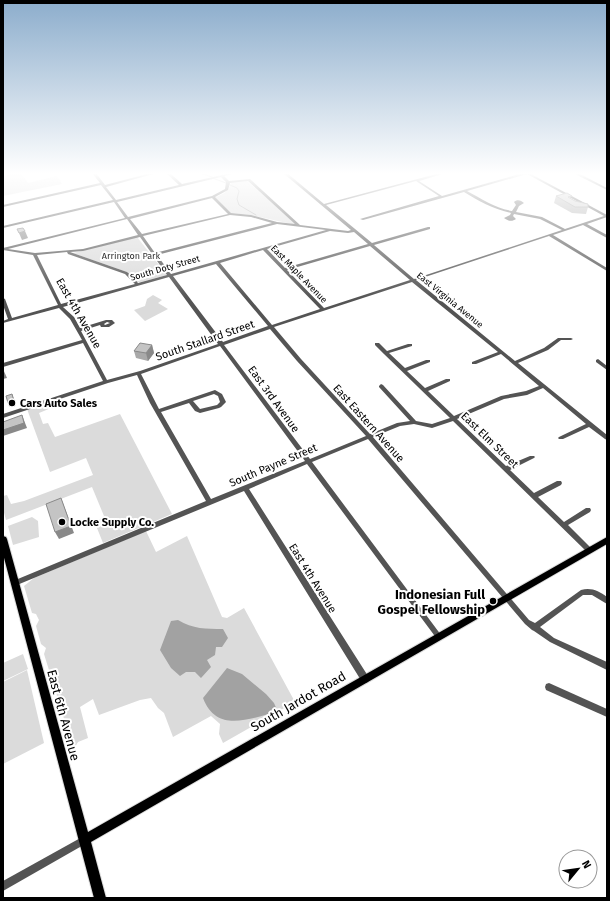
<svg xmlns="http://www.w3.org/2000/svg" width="610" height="901" font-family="'Fira Sans',sans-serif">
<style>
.green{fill:#dbdbdb}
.water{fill:#a2a2a2}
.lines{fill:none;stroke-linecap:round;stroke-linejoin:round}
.stream{stroke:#a2a2a2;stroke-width:1}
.major-casing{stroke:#dbdbdb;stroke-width:2}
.minor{fill:#545454;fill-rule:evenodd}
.major{fill:#000;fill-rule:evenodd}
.wall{fill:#a9a9a9}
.shaded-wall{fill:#898989}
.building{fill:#c4c4c4;stroke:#898989}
.poi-dot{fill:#000;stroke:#fff;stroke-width:1.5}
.labels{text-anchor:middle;stroke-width:4;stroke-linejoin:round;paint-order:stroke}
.far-park-label{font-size:9px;fill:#323232;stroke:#fff}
.far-street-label{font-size:9px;fill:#000;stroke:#fff}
.street-label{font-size:11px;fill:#000;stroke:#fff}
.poi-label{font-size:11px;font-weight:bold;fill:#000;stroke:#fff;text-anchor:start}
.near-poi-label{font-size:13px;font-weight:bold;fill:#000;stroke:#fff;text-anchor:end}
.near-street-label{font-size:13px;fill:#000;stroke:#fff}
</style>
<rect width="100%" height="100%" fill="#fff"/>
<!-- green -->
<g class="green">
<path d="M16,173H21L28,183L57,176L62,184L3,196V176Z"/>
<path d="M247,181L294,222L296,225L251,215L231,213L215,197C223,195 229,191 231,183Z"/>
<path d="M137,237L167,275L141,282H137L133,276L127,272L73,253Z"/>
<path d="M153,295L162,300L158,303L168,309L145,321L134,310L145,306L147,299Z"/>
<path d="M53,401L56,406L39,413L43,424L48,423L55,437L120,414L172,514L103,543L95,523L104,516L92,487L6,520L3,509V496L7,495L11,504L24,501L93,475L86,458L50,472L27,409Z"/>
<path d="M32,517L38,521L39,537L13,545L8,526Z"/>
<path d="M146,531L156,552L187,536L222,617L227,618L244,608L295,702L223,743L219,734L220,724L211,716L173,737L164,713L158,708L151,698L140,700L99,715L93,699L80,707L88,738L78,742L75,747L73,748L44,654L46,648L41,644L36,626L39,620L36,614L32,613L24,586L34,578Z"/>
<path d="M23,654L28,669L3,681V663Z"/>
<path d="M27,670L44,743L3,764V682Z"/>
</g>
<!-- water -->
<g class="water">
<path d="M178,620C193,629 206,629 223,629L228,638L222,647H216L215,655L207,660L211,667L201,678L195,672H186L180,676L171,668L160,650L171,621Z"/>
<path d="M227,668L242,674L266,694L274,703L278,712C249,718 217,734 203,698Z"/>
</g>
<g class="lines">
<!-- stream -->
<g class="stream">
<path d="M200,173L212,177"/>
<path d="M215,179L226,183"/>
<path d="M230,185L237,188L239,191L237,199L239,205L256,215"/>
</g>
<!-- major casing -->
<g class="major-casing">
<path id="major" d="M3,536L6,537L7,539L88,832L607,537V544L91,842L106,898H94L3,554Z"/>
</g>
<!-- minor -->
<g class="minor">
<path d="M92,173H96L105,185L151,173H157L106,187L116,200L179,185L166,173H170L182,184L231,173H237L224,176L229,181L250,179L300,225L348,231L351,230L283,173H287L324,204L440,173H446L419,181L442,196L523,173H529L607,215V217L587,224L607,235V238L583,225L553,235L607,268V271L549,236L416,280L515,361L544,348L558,338H571L573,339L571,340H561L548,350L518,363L607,435V440L605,439L589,427L563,439H559L558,438L559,437L586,424L543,388L527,395L504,399L457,419L506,466L530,456H534L535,457L534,458L510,470L534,493L557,481H561L562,483L561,485L538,497L564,522L586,508H590L591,510L590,512L568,525L591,548L592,550L591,552L589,553L587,552L453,421L432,428L414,424L400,426L373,437L529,620L535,623L581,590C591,587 599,591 607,597V604L592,595H583L540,627L554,638L607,662V670L550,642L534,631L532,630L525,624L368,439L312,462L441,635L443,637L441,639L439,640L437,639L307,464L249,489L368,676L369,679L368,682L365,683L362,682L244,491L17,585L15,586L13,585L12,583L13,581L206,501L150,403L137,375L108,383L3,418V414L103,381L83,343L3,367V363L82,340L70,319L59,308L3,323V321L8,319L3,305V298L5,299L12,318L58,305L33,255L3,250V248L125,218L114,202L3,228V226L113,200L101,185L3,207V205L100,183ZM527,174L604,216L565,229L542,217L516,212L519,206L524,203C521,200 517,199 514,202L516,205L512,211C495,208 482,199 467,191ZM221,177L226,182L225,189L212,196L128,217L117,202ZM248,181L295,224L277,222L251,215L231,213L215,197L228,190L230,183ZM416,181L439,196L360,219L363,220L464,192C479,201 493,209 511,213L510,215L504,218C508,221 512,222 516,219L513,216L514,214L540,219L562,230L414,279L374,245L430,229V227H428L372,243L326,205ZM212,198L228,214L142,234L130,219ZM230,215L251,217L272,223L155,253L143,236ZM127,219L138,235L83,249L35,253L8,249ZM277,224L326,230L171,274L157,255ZM330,231L348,233L354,232L368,244L285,268L267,249ZM140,237L167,275L138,283L132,276L127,272L70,252L83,251ZM370,246L410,280L324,308L287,270ZM263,250L320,309L272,325L220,263ZM67,252L68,254L125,274L135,284L61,304L37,255ZM216,264L268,326L223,342L173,276ZM169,277L218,344L140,371L107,380L81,331L100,325L101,327H109L115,323L112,320H106L80,328L74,317L63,307ZM412,282L498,352L472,362V364H476L501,354L539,386L526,391L501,396L454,416L428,391L450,381V379H446L425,388L407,371L430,362V360H426L405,368L389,353L412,346V344H408L387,351L379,343H375V345L384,354L450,418L432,424L416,421L383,385L381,384L379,386V387L410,421L397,423L370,434L301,359L274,327ZM107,322L110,323L105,325L104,324ZM270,329L297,361L366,436L310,459L224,345ZM220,346L305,461L211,499L161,412L189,403L195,411L200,413L219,408L221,407L226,402L222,394L215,390L159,409L141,374ZM214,394L218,396L220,402L217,405L200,409L193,401Z"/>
<path d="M573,173H578L607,188V190Z"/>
<path d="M598,359L607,366V370L596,362V360Z"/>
<path d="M549,683L607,709V717L546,690L545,687L546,684Z"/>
<path d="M84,836L87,837L88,840L87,843L3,891V881Z"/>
</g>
<!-- major -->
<use href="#major" class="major"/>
</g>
<!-- wall -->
<g class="wall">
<path d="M556,196L571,199L588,207L586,214L572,213L554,203Z"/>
<path d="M152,345L154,353L148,361L136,358L134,351Z"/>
</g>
<!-- shaded-wall -->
<g class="shaded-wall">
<path d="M25,231L28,238L22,240L19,233Z"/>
<path d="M152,345L154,353L148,361L146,353Z"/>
<path d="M3,369L7,378L3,379Z"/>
<path d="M12,394L16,405L10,407L8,403Z"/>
<path d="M22,415L27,428L3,436V430Z"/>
<path d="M61,498L74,533L59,539L55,532Z"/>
</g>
<!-- building -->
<g class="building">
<path d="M567,193L572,196L568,197L575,201L588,204V207H575L556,196Z"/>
<path d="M23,228L25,231L19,233L17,229Z"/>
<path d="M140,343L152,345L146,353L134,351Z"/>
<path d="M12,394L14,401L8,403L6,396Z"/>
<path d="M22,415L24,423L3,430V422Z"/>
<path d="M61,498L71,526L55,532L46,504Z"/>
</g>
<!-- sky -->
<linearGradient id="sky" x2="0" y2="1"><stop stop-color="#8cadcc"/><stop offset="0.58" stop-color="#fff"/><stop offset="1" stop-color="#fff" stop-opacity="0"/></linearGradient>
<rect width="610" height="299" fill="url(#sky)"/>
<!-- markers -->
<g class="poi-dot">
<circle cx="12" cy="403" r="4"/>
<circle cx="62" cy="522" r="4"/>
<circle cx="493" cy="601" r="4"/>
</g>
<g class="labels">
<!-- far-park labels -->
<g class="far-park-label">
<text x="131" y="259">Arrington Park</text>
</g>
<!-- far-street labels -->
<g class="far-street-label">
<text transform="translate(165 268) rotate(-16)" y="3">South Doty Street</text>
<text transform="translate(299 274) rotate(46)" y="3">East Maple Avenue</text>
<text transform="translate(450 300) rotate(39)" y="3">East Virginia Avenue</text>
</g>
<!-- street labels -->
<g class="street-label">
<text transform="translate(79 313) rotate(60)" y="4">East 4th Avenue</text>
<text transform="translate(205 340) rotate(-19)" y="4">South Stallard Street</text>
<text transform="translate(274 399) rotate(54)" y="4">East 3rd Avenue</text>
<text transform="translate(369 423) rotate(48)" y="4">East Eastern Avenue</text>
<text transform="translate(490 440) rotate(44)" y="4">East Elm Street</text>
<text transform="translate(273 465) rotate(-23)" y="4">South Payne Street</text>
<text transform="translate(313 578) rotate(58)" y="4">East 4th Avenue</text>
</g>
<!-- poi labels -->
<g class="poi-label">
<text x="20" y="407">Cars Auto Sales</text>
<text x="70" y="526">Locke Supply Co.</text>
</g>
<!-- near-poi labels -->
<g class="near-poi-label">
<text x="485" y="599">Indonesian Full<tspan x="485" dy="15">Gospel Fellowship</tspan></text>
</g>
<!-- near-street labels -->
<g class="near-street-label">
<text transform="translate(298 701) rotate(-30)" y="5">South Jardot Road</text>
<text transform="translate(64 715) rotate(75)" y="5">East 6th Avenue</text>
</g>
</g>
<!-- border -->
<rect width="610" height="901" fill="none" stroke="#000000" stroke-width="8"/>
<!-- north arrow -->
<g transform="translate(578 869) rotate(61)"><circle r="19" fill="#ffffff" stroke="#999999"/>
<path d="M0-3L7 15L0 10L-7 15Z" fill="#000000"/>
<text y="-6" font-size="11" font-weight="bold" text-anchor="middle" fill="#000000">N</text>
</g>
</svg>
